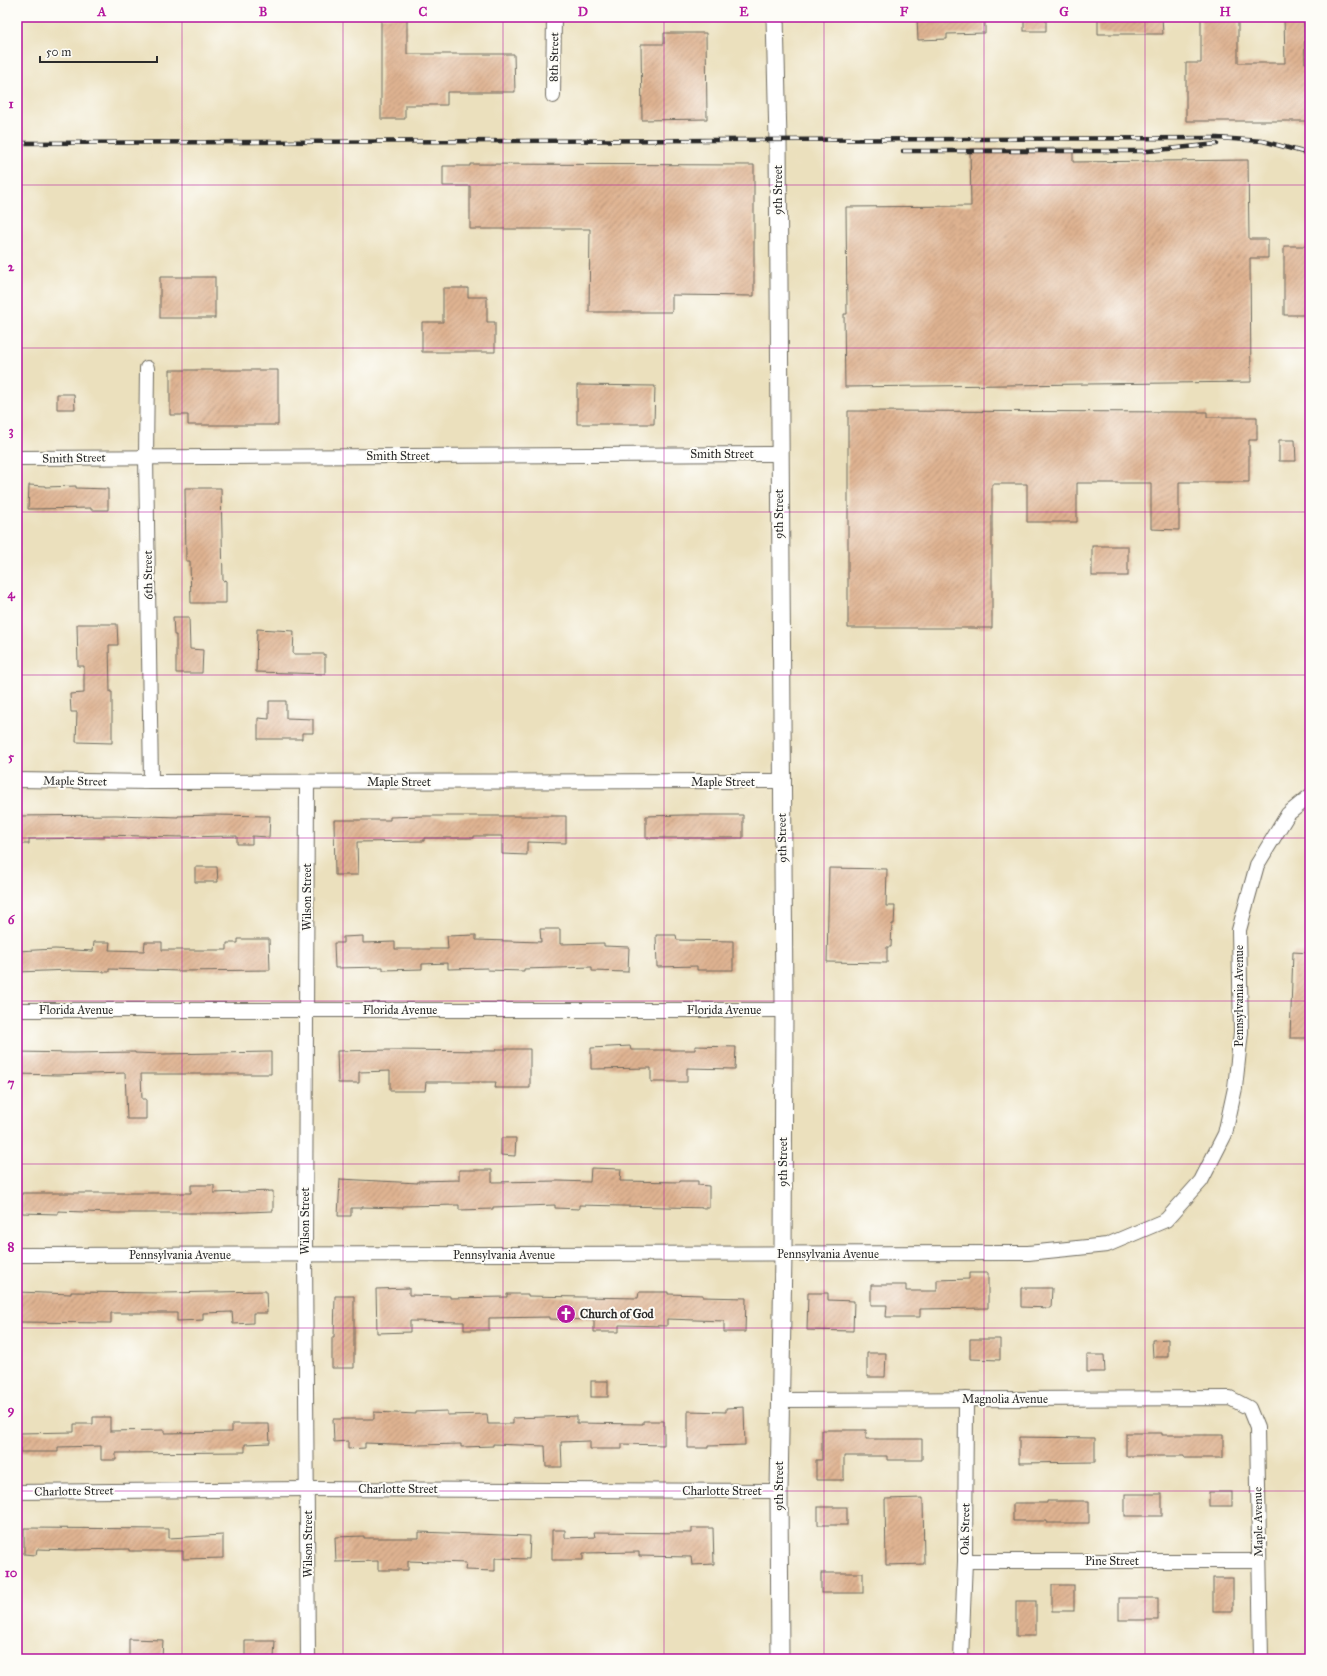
<svg xmlns="http://www.w3.org/2000/svg" width="1327" height="1676" font-family="'IM FELL Great Primer',serif">
<style>
.building{fill:url(#building-hatch)}
.lines{fill:none;stroke-linecap:round;stroke-linejoin:round}
.minor-casing{stroke:#6e6a5e;stroke-width:16}
.tertiary-casing{stroke:#6e6a5e;stroke-width:19}
.minor{stroke:#fff;stroke-width:14}
.tertiary{stroke:#fff;stroke-width:17}
.rail-casing{stroke:#2b2b2b;stroke-width:4.5}
.rail{stroke:#fdfcf7;stroke-width:3;stroke-dasharray:9;stroke-linecap:butt}
.grid{fill:none;stroke:#b5179e;stroke-width:1;stroke-opacity:0.55}
.labels{text-anchor:middle;stroke-width:4;stroke-linejoin:round;paint-order:stroke}
.street-label{font-size:12px;fill:#2b2b2b;stroke:#fdfcf7}
.poi-label{font-size:12px;font-weight:bold;fill:#2b2b2b;stroke:#fdfcf7;text-anchor:start}
.neatline{fill:none;stroke:#b5179e;stroke-width:1.5}
.grid-label{font-size:13px;text-anchor:middle;font-weight:bold;fill:#b5179e}
</style>
<defs>
<pattern id="building-hatch" width="6" height="6" patternUnits="userSpaceOnUse"><rect width="6" height="6" fill="#dfb391"/><path d="M-1 1l2-2M0 6l6-6M5 7l2-2" fill="none" stroke="#b59277"/></pattern>
</defs>
<rect width="100%" height="100%" fill="#fdfcf7"/>
<filter id="ink" filterUnits="userSpaceOnUse"><feTurbulence type="fractalNoise" baseFrequency=".025" numOctaves="2"/><feDisplacementMap in="SourceGraphic" scale="8" xChannelSelector="R" yChannelSelector="G"/><feConvolveMatrix kernelMatrix="1 2 1 2 8 2 1 2 1" color-interpolation-filters="sRGB"/></filter>
<filter id="wash" filterUnits="userSpaceOnUse"><feTurbulence type="fractalNoise" baseFrequency=".012" numOctaves="4" result="noise"/><feDisplacementMap in="SourceGraphic" scale="16" xChannelSelector="R" yChannelSelector="G"/><feGaussianBlur stdDeviation="0.9" result="paint"/><feColorMatrix in="noise" values="0 0 0 0 0 0 0 0 0 0 0 0 0 0 0 0 0 1.4 0 .05"/><feComposite in="paint" operator="in"/></filter>
<g filter="url(#wash)">
<rect width="100%" height="100%" fill="#ebe0bd"/>
<g id="blocks">
<!-- building -->
<g class="building">
<path d="M381,17H407V54H514L515,92H447V105H405V119H381Z"/>
<path d="M917,17H985V33L947,34V39L918,40Z"/>
<rect x="1024" y="17" width="22" height="14"/>
<path d="M1098,17H1162L1163,34H1098Z"/>
<path d="M1201,17H1238V63H1285L1284,17H1304L1305,63H1310V121H1186V63H1201Z"/>
<path d="M664,33H706L707,119L642,120L641,44H664Z"/>
<path d="M1073,148V162L1248,160L1249,239H1268V258H1250L1251,382L845,387L844,314H847L846,207L971,206L970,149Z"/>
<path d="M470,164L754,165V296L672,295V312H589L590,229H470V186H443V166H470Z"/>
<rect x="1284" y="246" width="26" height="69"/>
<rect x="160" y="277" width="55" height="41"/>
<path d="M443,288H468V297H487V322H495V352H422V322H443Z"/>
<path d="M170,370H278V425H188V415H170Z"/>
<path d="M577,385L655,386L654,424H577Z"/>
<path d="M57,394H74L75,409H57Z"/>
<path d="M848,411L1207,412V417H1257V440H1249V482H1179V530L1151,529V483H1077V522H1027V484H992V628H848Z"/>
<path d="M1279,440H1295L1296,461H1279Z"/>
<path d="M29,485L45,486V487L76,486V488L108,489V510H91V508L28,509Z"/>
<path d="M185,488H221L223,581L226,580V603H191L190,561H186Z"/>
<rect x="1092" y="546" width="36" height="30"/>
<path d="M173,617H189L190,649L203,650L202,673H176V635H174Z"/>
<path d="M77,624H117L118,645H109L110,692H112V743L76,742L77,712H71L70,694L84,693V666H78Z"/>
<path d="M257,629L294,631L293,654H325V674L256,672Z"/>
<path d="M269,701H286V718L313,719V733H302V739H258V718L269,719Z"/>
<path d="M116,815L178,817V816L215,815L270,816L269,837L252,836V844H237V836L178,837L104,835V838L29,839V844H17V816Z"/>
<path d="M684,815H743V838H646V816Z"/>
<path d="M421,816H566V843L527,842V855L502,854V836H474V838H424V841L357,842L358,875H335L334,820H390V817Z"/>
<path d="M195,867H217L218,882H195Z"/>
<path d="M829,868L887,869L886,906H895L894,924H892L891,947H887V963L827,962Z"/>
<path d="M540,929H560V944L604,943V946L629,947L628,972L592,971V967L524,969V971L487,970L488,968L448,969V963L422,964V969L383,970V967L335,968L334,943H343V937L363,936V943L395,942V949H448L447,936L476,935V940L541,942Z"/>
<path d="M656,935H676L677,940L733,941V970H697V966L657,967Z"/>
<path d="M238,939H269L270,970L180,971L109,969V972L71,971V970L17,972V951L55,949L93,951L94,942H110L109,950L144,951L145,942H162V950H227V943H238Z"/>
<path d="M1293,952L1310,953L1309,1038H1290Z"/>
<path d="M630,1046L631,1050H695V1046L736,1047L735,1069L687,1068V1082H651V1068L591,1069V1048Z"/>
<path d="M496,1049H530V1088H495L496,1082H426L425,1091H390V1071L359,1072V1083H338L337,1051L391,1050L496,1051Z"/>
<path d="M17,1052L73,1053L135,1052V1053L163,1054L271,1052V1074H141L142,1099H146V1119H127L125,1073L57,1075L17,1074Z"/>
<path d="M501,1138H516L515,1156L501,1155Z"/>
<path d="M591,1168L621,1169L620,1181L680,1182V1181H698V1185L709,1186V1208L579,1205V1209L555,1208V1205L493,1207V1209L459,1210V1205L403,1206V1208L362,1207V1208H351V1216H338L340,1179L418,1183V1181L459,1180V1170H492V1182L559,1181L590,1182Z"/>
<path d="M191,1185H214V1193L273,1191V1211L221,1213H113L58,1211V1214L22,1213V1193H191Z"/>
<path d="M969,1273H988V1308L920,1309V1317H886L887,1305H871V1285H906V1291H937V1280L969,1279Z"/>
<path d="M409,1288V1295L450,1296V1298L507,1297V1294H528V1296L638,1298L639,1292H668V1294L703,1295V1297L746,1298L745,1332H724V1321L667,1319V1326L619,1325V1332H594V1320L549,1319V1317L489,1318V1330H464V1322L410,1321V1332L377,1333L376,1289Z"/>
<path d="M1021,1288H1052L1051,1308L1021,1307Z"/>
<path d="M266,1291L267,1313H253V1323L233,1324L232,1312L203,1313V1320L177,1321V1313H111V1323L19,1322V1309H17L18,1292L71,1294V1292L164,1293Z"/>
<path d="M808,1293H828V1300L854,1301L853,1331L807,1330Z"/>
<path d="M335,1296H354V1368H332V1337H334Z"/>
<path d="M970,1339H1000V1360L970,1359Z"/>
<path d="M1168,1339V1357H1153L1152,1340Z"/>
<path d="M867,1353H886L885,1377H867Z"/>
<path d="M1087,1355H1104L1105,1372H1087Z"/>
<rect x="591" y="1381" width="17" height="16"/>
<path d="M744,1407L745,1445L708,1446V1448H688V1411L726,1412V1408Z"/>
<path d="M447,1411V1415L487,1414L488,1424H513V1418L577,1416V1423L643,1424V1421H664V1445L622,1444V1449H590V1441L561,1442L562,1467H546L545,1446L493,1444V1446L461,1447V1444L420,1445L365,1443V1448L348,1449V1441L334,1442L333,1419H374V1412L416,1414V1412Z"/>
<path d="M93,1417H110V1431L164,1430V1433L232,1432V1424H269L270,1443L245,1444V1452L116,1453V1460H101V1446L58,1447V1452H20V1433L74,1432V1424H93Z"/>
<path d="M822,1430H866V1439H922V1460H887V1456H844V1480H816V1460H822Z"/>
<path d="M1126,1433H1162V1435H1223V1458H1184V1456H1126Z"/>
<path d="M1019,1437L1095,1438V1462L1019,1463Z"/>
<rect x="1209" y="1492" width="23" height="14"/>
<rect x="1125" y="1494" width="37" height="22"/>
<path d="M923,1498L924,1564L886,1565L885,1499Z"/>
<path d="M1047,1501H1089V1523H1047V1521H1013V1503H1047Z"/>
<rect x="818" y="1507" width="29" height="18"/>
<path d="M24,1528L169,1529V1538L223,1535V1558L183,1559V1551H129V1549L73,1550L37,1549L36,1555L24,1554Z"/>
<path d="M692,1528H713L714,1564L692,1565L691,1557L639,1556V1552L583,1553V1560H552V1530H565V1538L595,1537L594,1532L692,1533Z"/>
<path d="M419,1532L530,1536L529,1559L495,1558V1571L465,1570L466,1563L408,1561V1570H378V1561L336,1562L335,1537L364,1536V1538H419Z"/>
<rect x="821" y="1573" width="42" height="20"/>
<rect x="1213" y="1578" width="20" height="33"/>
<rect x="1052" y="1585" width="22" height="26"/>
<rect x="1119" y="1598" width="39" height="22"/>
<rect x="1016" y="1601" width="20" height="35"/>
<path d="M129,1639L163,1640L162,1659H129Z"/>
<path d="M245,1641H275L274,1659H245Z"/>
</g>
</g>
</g>
<g filter="url(#ink)">
<use href="#blocks" fill-opacity="0" stroke="#6e6a5e" stroke-width="1"/>
<g class="lines">
<!-- minor casing -->
<g class="minor-casing">
<g id="minor">
<path d="M553,96L554,17"/>
<path d="M147,368L146,457L151,782"/>
<path d="M17,458L779,454"/>
<path d="M17,780L151,782L781,781"/>
<path d="M307,782L305,1255L308,1659"/>
<path d="M17,1010H784"/>
<path d="M17,1255L1028,1253L1107,1245L1166,1220L1201,1181L1225,1134L1235,1088L1241,1032L1239,930L1257,865L1288,814L1310,796"/>
<path d="M780,1400L1230,1398L1249,1408L1257,1428L1261,1659"/>
<path d="M17,1492L307,1489L779,1491"/>
<path d="M965,1561H1258"/>
<path d="M961,1659L965,1561L966,1399"/>
</g>
</g>
<!-- tertiary casing -->
<g class="tertiary-casing">
<path id="tertiary" d="M775,17L778,140L784,1005L783,1255L779,1491L780,1659"/>
</g>
<!-- minor -->
<use href="#minor" class="minor"/>
<!-- tertiary -->
<use href="#tertiary" class="tertiary"/>
<!-- rail casing -->
<g class="rail-casing">
<g id="rail">
<path d="M17,143L1217,138L1263,141L1310,154"/>
<path d="M903,151H1148L1217,144"/>
</g>
</g>
<!-- rail -->
<use href="#rail" class="rail"/>
</g>
</g>
<!-- grid -->
<path class="grid" d="M182,17V1659M343,17V1659M503,17V1659M664,17V1659M824,17V1659M984,17V1659M1145,17V1659M17,185H1310M17,348H1310M17,512H1310M17,675H1310M17,838H1310M17,1001H1310M17,1164H1310M17,1328H1310M17,1491H1310"/>
<!-- icons -->
<defs>
<g id="church-disc" transform="scale(1)"><circle r="9.5" fill="#b5179e" stroke="#fdfcf7"/><path d="M-1.2-6h2.4v3.5h3.3v2.4h-3.3V6h-2.4V-.1h-3.3v-2.4h3.3Z" fill="#fff"/></g>
</defs>
<g fill-rule="evenodd">
<use href="#church-disc" x="566" y="1314"/>
</g>
<g class="labels">
<!-- street labels -->
<g class="street-label">
<text transform="translate(554 57) rotate(-89)" y="4">8th Street</text>
<text transform="translate(778 190) rotate(-90)" y="4">9th Street</text>
<text x="722" y="458">Smith Street</text>
<text x="398" y="460">Smith Street</text>
<text transform="translate(74 458) rotate(-1)" y="4">Smith Street</text>
<text transform="translate(779 514) rotate(-90)" y="4">9th Street</text>
<text transform="translate(148 575) rotate(-91)" y="4">6th Street</text>
<text transform="translate(75 781) rotate(1)" y="4">Maple Street</text>
<text x="399" y="786">Maple Street</text>
<text x="723" y="786">Maple Street</text>
<text transform="translate(782 838) rotate(-91)" y="4">9th Street</text>
<text transform="translate(307 897) rotate(-90)" y="4">Wilson Street</text>
<text transform="translate(1239 996) rotate(-90)" y="4">Pennsylvania Avenue</text>
<text x="76" y="1014">Florida Avenue</text>
<text x="400" y="1014">Florida Avenue</text>
<text x="724" y="1014">Florida Avenue</text>
<text transform="translate(783 1162) rotate(-90)" y="4">9th Street</text>
<text transform="translate(305 1221) rotate(-90)" y="4">Wilson Street</text>
<text x="828" y="1258">Pennsylvania Avenue</text>
<text x="180" y="1259">Pennsylvania Avenue</text>
<text x="504" y="1259">Pennsylvania Avenue</text>
<text x="1005" y="1403">Magnolia Avenue</text>
<text transform="translate(779 1486) rotate(-90)" y="4">9th Street</text>
<text x="398" y="1493">Charlotte Street</text>
<text transform="translate(74 1491) rotate(-1)" y="4">Charlotte Street</text>
<text x="722" y="1495">Charlotte Street</text>
<text transform="translate(1258 1522) rotate(-91)" y="4">Maple Avenue</text>
<text transform="translate(965 1529) rotate(-89)" y="4">Oak Street</text>
<text transform="translate(308 1544) rotate(-90)" y="4">Wilson Street</text>
<text x="1112" y="1565">Pine Street</text>
</g>
<!-- poi labels -->
<g class="poi-label">
<text x="580" y="1318">Church of God</text>
</g>
</g>
<!-- margin -->
<rect width="1327" height="1676" fill="none" stroke="#fdfcf7" stroke-width="44"/>
<!-- scale -->
<path d="M40 56v6h117v-6" fill="none" stroke="#2b2b2b" stroke-width="2"/>
<text x="46" y="56" font-size="12" fill="#2b2b2b" stroke="#fdfcf7" stroke-width="3" paint-order="stroke">50 m</text>
<rect x="22" y="22" width="1283" height="1632" class="neatline"/>
<g class="grid-label">
<text x="102" y="16">A</text>
<text x="263" y="16">B</text>
<text x="423" y="16">C</text>
<text x="583" y="16">D</text>
<text x="744" y="16">E</text>
<text x="904" y="16">F</text>
<text x="1064" y="16">G</text>
<text x="1225" y="16">H</text>
<text x="11" y="108">1</text>
<text x="11" y="271">2</text>
<text x="11" y="435">3</text>
<text x="11" y="598">4</text>
<text x="11" y="761">5</text>
<text x="11" y="924">6</text>
<text x="11" y="1087">7</text>
<text x="11" y="1251">8</text>
<text x="11" y="1414">9</text>
<text x="11" y="1577">10</text>
</g>
</svg>
